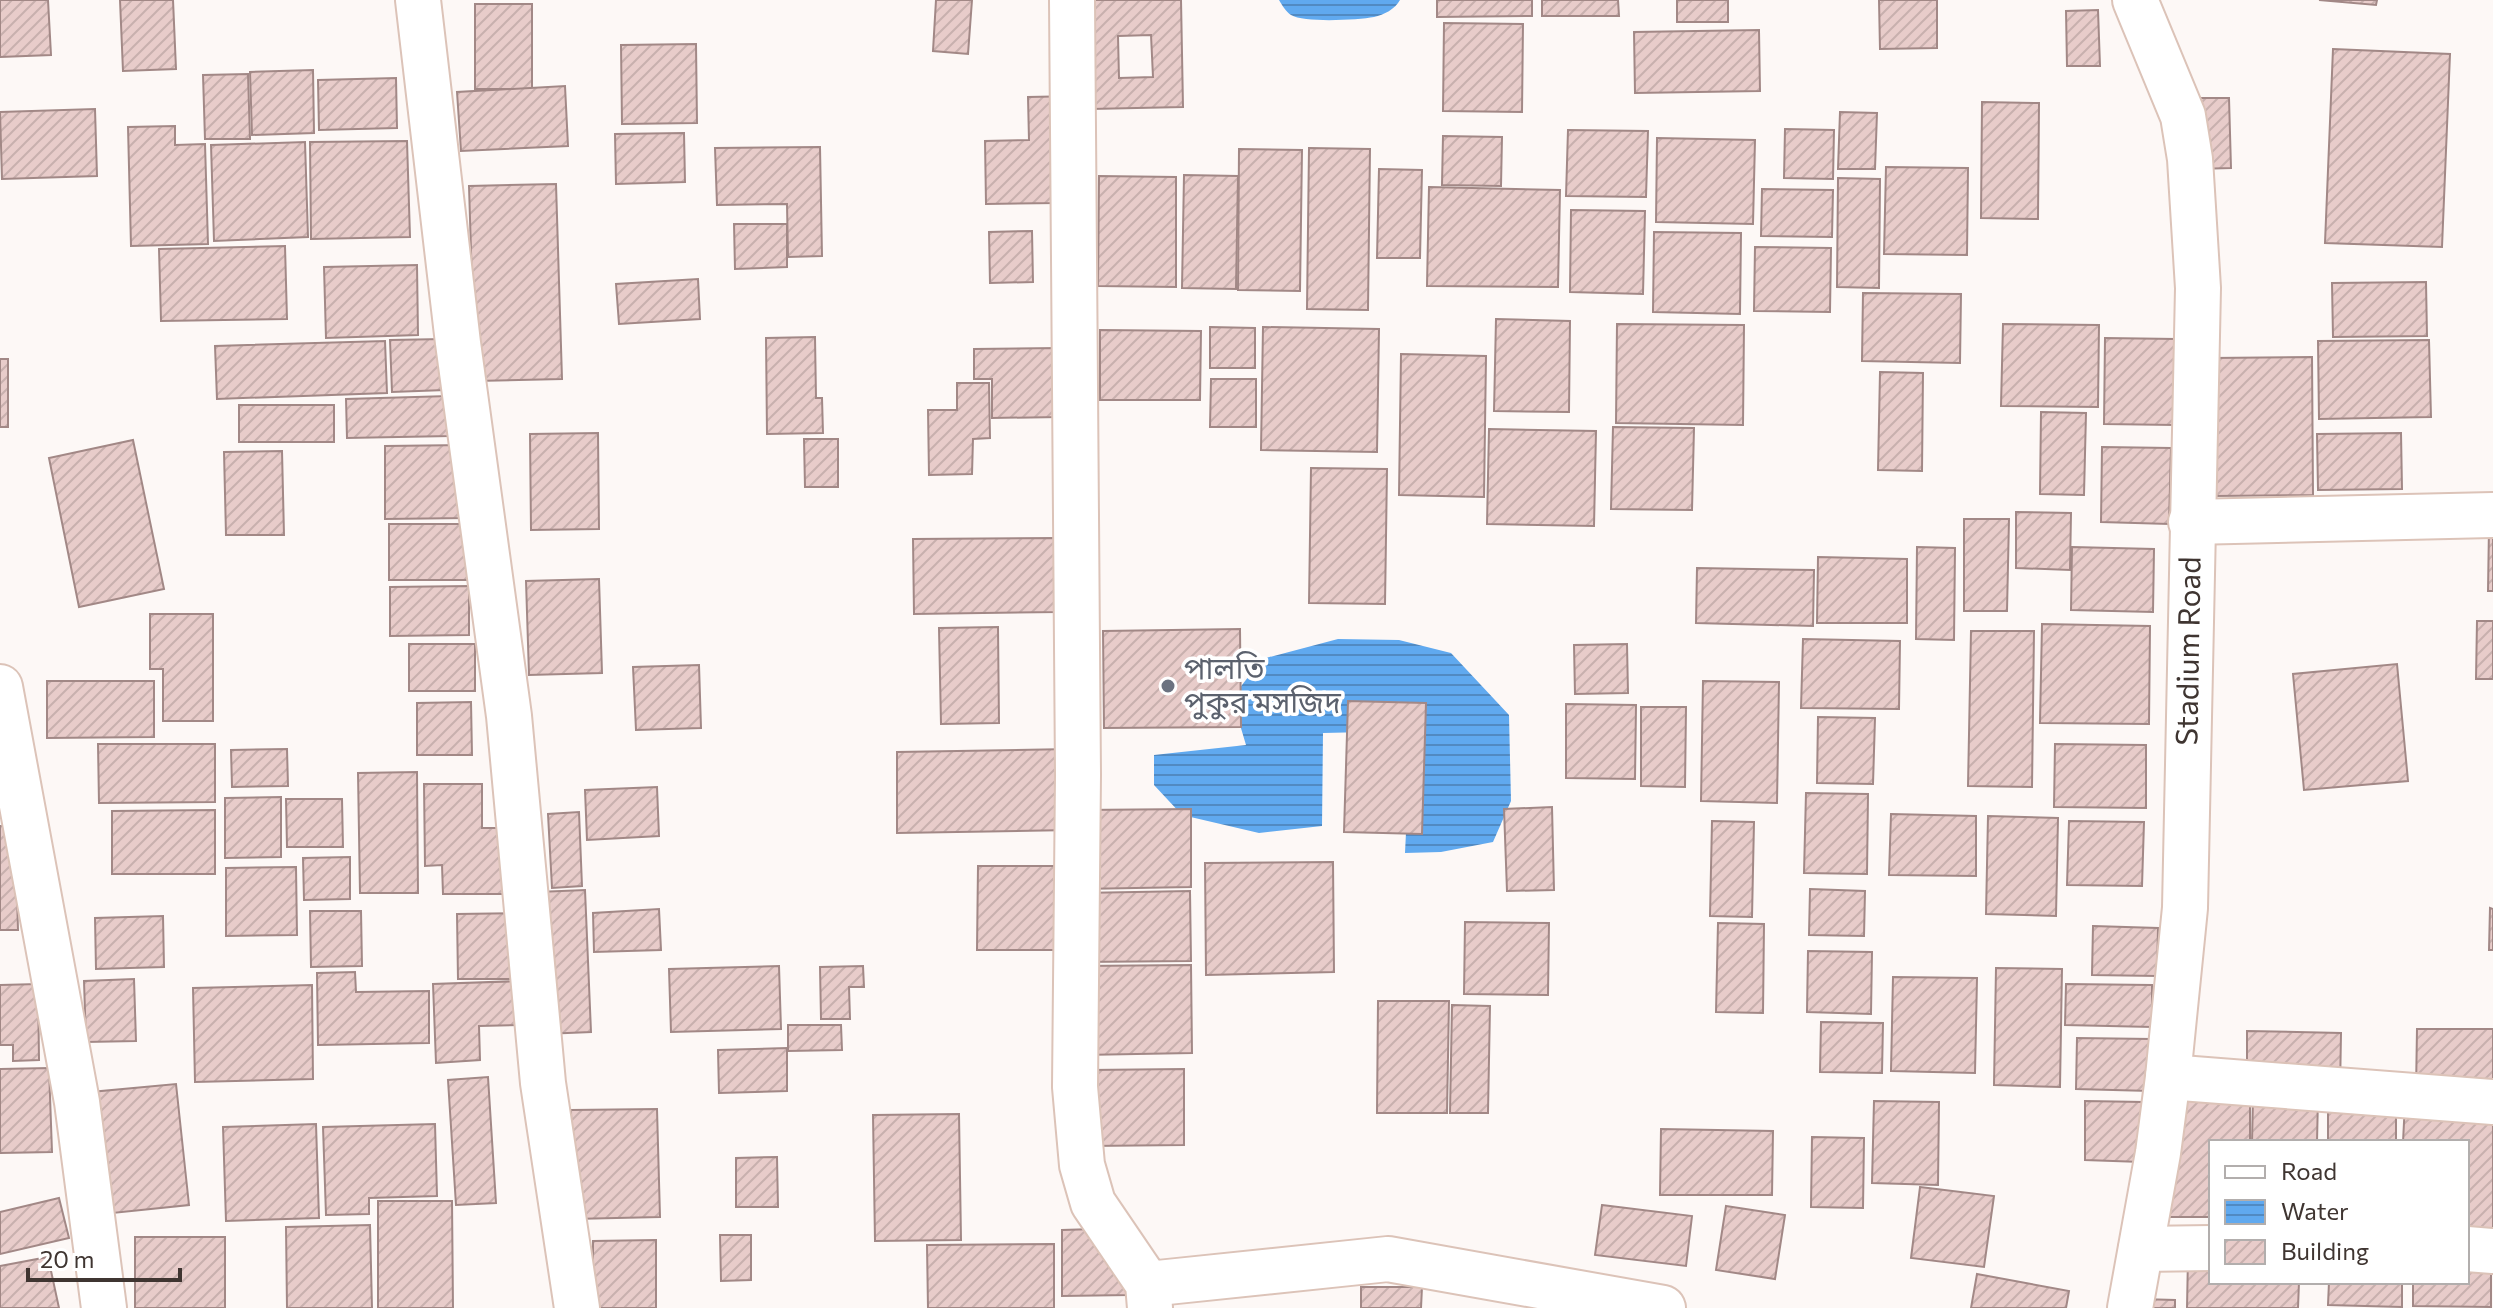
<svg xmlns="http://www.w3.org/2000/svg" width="2493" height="1308" font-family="Commissioner,'Noto Sans Bengali',sans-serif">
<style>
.water{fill:url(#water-rules)}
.building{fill:url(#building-hatch);stroke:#a28886;stroke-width:2;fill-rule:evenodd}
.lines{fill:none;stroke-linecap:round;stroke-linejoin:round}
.street-casing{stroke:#dcc3b8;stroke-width:48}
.street{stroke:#fff;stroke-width:44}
.worship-dot{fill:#6b7280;stroke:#fff;stroke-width:3}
.labels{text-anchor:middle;stroke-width:7;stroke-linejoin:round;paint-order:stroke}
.street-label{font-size:30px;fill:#3f3531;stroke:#fff}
.worship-label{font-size:30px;fill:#5b616d;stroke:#fff;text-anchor:start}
</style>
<defs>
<pattern id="water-rules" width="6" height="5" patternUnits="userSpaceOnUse" patternTransform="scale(2)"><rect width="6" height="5" fill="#60a9ef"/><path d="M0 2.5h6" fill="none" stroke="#518ac2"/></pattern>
<pattern id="building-hatch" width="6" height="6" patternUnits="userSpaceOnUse" patternTransform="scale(2)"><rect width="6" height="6" fill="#e8ccca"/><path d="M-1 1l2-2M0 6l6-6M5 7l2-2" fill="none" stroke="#c8b0ae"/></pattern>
</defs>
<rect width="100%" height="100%" fill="#fdf8f6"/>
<!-- water -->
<g class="water">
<path d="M1279,0H1400C1395,9 1384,15 1374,17C1358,20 1304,23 1291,15C1286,12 1282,5 1279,0Z"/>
<path d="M1338,639L1399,640L1451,653L1509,715L1511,801L1493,842L1441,852L1405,853L1411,731L1323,733L1322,826L1259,833L1182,815L1154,785V755L1246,745L1232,698L1262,659Z"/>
</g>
<!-- building -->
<g class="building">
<path d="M0,0H48L51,55L0,57Z"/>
<path d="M120,0H173L176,69L123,71Z"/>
<path d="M936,0H972L968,54L933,51Z"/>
<path d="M1089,0H1181L1183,107L1091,109ZM1151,35L1153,77L1119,78L1118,36Z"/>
<path d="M1437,0H1532V16L1437,17Z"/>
<path d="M1542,0H1618L1619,16H1542Z"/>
<rect x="1677" y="0" width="51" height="22"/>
<path d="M1879,0H1937V48L1880,49Z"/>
<path d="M2319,0H2377L2376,5Z"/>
<rect x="475" y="4" width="57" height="85"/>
<path d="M2098,10L2100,66H2067L2066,11Z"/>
<path d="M1444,23L1523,24L1522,112L1443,111Z"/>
<path d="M1759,30L1760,91L1635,93L1634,32Z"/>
<path d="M696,44L697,123L622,124L621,45Z"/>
<path d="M2333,49L2450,54L2442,247L2325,243Z"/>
<path d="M313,70L314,133L252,135L250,72Z"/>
<path d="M248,74L250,139H205L203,75Z"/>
<path d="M396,78L397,128L319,130L318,80Z"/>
<path d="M565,86L568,146L461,151L457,92Z"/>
<path d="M1078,96L1057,203L986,204L985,141L1029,140L1028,97Z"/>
<path d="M2194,98H2229L2231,168L2196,169Z"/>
<path d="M1982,102L2039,103L2038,219L1981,218Z"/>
<path d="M95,109L97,176L2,179L0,112Z"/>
<path d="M1840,112L1877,113L1875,169H1838Z"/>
<path d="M175,126V145L205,144L208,244L131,246L128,127Z"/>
<path d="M1785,129L1834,130L1833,179L1784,178Z"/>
<path d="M1568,130L1648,131L1646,197L1566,196Z"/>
<path d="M684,133L685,182L616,184L615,134Z"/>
<path d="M1443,136L1502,137L1501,186L1442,185Z"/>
<path d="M1657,138L1755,140L1753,224L1656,222Z"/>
<path d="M407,141L410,237L311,239L310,142Z"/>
<path d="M305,142L308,237L214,241L211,145Z"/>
<path d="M820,147L822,256L788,257L787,204L717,205L715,148Z"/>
<path d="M1309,148L1370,149L1368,310L1307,309Z"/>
<path d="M1239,149L1302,150L1300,291L1238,290Z"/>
<path d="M1886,167L1968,168L1967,255L1884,254Z"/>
<path d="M1379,169L1422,170L1420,258H1377Z"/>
<path d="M1184,175L1238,176L1236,289L1182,288Z"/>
<path d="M1099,176L1176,177V287L1098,286Z"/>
<path d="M1838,178L1880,179L1879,288L1837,287Z"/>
<path d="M556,184L562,379L475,381L469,186Z"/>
<path d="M1429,187L1560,190L1558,287L1427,286Z"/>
<path d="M1762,189L1833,190L1832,237L1761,236Z"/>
<path d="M1571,210L1645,211L1643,294L1570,292Z"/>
<path d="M734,224H787V267L735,269Z"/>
<path d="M1032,231L1033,282L990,283L989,232Z"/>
<path d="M1654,232L1741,233L1740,314L1653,312Z"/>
<path d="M285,246L287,319L161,321L159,249Z"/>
<path d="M1755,247L1831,248L1830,312L1754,311Z"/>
<path d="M417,265L418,335L326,338L324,267Z"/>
<path d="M698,279L700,319L619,324L616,284Z"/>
<path d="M2426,282L2427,336L2333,337L2332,283Z"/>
<path d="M1863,293L1961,294L1960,363L1862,361Z"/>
<path d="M1496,319L1570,321L1569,412L1494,411Z"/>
<path d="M1617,324L1744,325L1743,425L1616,423Z"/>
<path d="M2003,324L2099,325L2098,407L2001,406Z"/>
<path d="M1210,327L1255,328V368H1210Z"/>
<path d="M1263,327L1379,329L1377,452L1261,450Z"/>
<path d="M1100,330L1201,331L1200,400H1100Z"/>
<path d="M815,337L816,398H822L823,433L767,434L766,338Z"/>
<path d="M2105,338L2176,339L2174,425L2104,424Z"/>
<path d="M443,339L445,390L392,392L390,340Z"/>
<path d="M2429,340L2431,417L2319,419L2318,341Z"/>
<path d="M385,341L387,393L217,399L215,346Z"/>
<path d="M1058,348L1059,417L992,418V379H974V349Z"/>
<path d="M1401,354L1486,356L1484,497L1399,495Z"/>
<path d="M2312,357L2313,495L2214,496L2212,358Z"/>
<rect x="0" y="359" width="8" height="68"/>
<path d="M1880,372L1923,373L1922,471L1878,470Z"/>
<path d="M1211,379H1256V427H1210Z"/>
<path d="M957,383H989L990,438L973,439L972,474L929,475L928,410H957Z"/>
<path d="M449,396L450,436L347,438L346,399Z"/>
<rect x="239" y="405" width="95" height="37"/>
<path d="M2041,412L2086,413L2084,495L2040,494Z"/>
<path d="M1613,427L1694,428L1692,510L1611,509Z"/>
<path d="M1489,429L1596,431L1594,526L1487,524Z"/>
<path d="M598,433L599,529L531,530L530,434Z"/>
<path d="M2401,433L2402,489L2318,490L2317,434Z"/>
<path d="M804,439H838V487H805Z"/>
<path d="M133,440L164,589L79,607L49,458Z"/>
<path d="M465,445L467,518L385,519V446Z"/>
<path d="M2102,447L2171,448L2169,524L2101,522Z"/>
<path d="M282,451L284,535H226L224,452Z"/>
<path d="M1311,468L1387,469L1385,604L1309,603Z"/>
<path d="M2016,512L2071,513L2070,570L2016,568Z"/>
<path d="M1964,519H2009L2007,611H1964Z"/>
<path d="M389,524H470L469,580H389Z"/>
<path d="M2489,527H2493V591H2488Z"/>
<path d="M1057,538L1058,612L914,614L913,539Z"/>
<path d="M1917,547L1955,548L1954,640L1916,639Z"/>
<path d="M2072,547L2154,549L2153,612L2071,610Z"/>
<path d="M1818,557L1907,559V623H1817Z"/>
<path d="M1697,568L1814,570L1813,626L1696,623Z"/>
<path d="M599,579L602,673L529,675L526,581Z"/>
<path d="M469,586V635L390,636V587Z"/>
<path d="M150,614H213V721H163V669H150Z"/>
<path d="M2477,621H2493V679H2476Z"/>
<path d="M2042,624L2150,626L2149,724L2040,723Z"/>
<path d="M998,627L999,723L941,724L939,628Z"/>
<path d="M1240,629L1241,727L1104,728L1103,631Z"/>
<path d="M1971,631H2034L2032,787L1968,786Z"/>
<path d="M1803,639L1900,641L1899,709L1801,708Z"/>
<rect x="409" y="644" width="66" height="47"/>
<path d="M1627,644L1628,693L1575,694L1574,645Z"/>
<path d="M2397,664L2408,781L2304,790L2293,674Z"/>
<path d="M699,665L701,728L636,730L633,667Z"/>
<path d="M47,681H154V737L47,738Z"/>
<path d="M1703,681L1779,682L1777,803L1701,801Z"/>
<path d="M1348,701L1426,703L1422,834L1344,832Z"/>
<path d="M471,702L472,755H417V703Z"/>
<path d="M1566,704L1636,705L1635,779L1566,778Z"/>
<path d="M1641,707H1686L1685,787L1641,786Z"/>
<path d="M1818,717L1875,718L1873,784L1817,783Z"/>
<path d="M98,744H215V802L99,803Z"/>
<path d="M2055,744L2146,745V808L2054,807Z"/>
<path d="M287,749L288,786L232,787L231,750Z"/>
<path d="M1070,749L1071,830L897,833V752Z"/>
<path d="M417,772L418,893H360L358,773Z"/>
<path d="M424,784H482V828H511V894H443L442,865L425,866Z"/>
<path d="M657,787L659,836L587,840L585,790Z"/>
<path d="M1806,793L1868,794L1867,874L1804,873Z"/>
<path d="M281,797V857L225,858V798Z"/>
<path d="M286,799H342L343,847H287Z"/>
<path d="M1552,807L1554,890L1507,891L1504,809Z"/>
<path d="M1191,809V887L1081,889V810Z"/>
<path d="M215,810V874H112V811Z"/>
<path d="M579,812L582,886L552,888L548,814Z"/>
<path d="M1891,814L1976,816V876L1889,875Z"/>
<path d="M1988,816L2058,818L2056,916L1986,914Z"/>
<path d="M1712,821L1754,822L1752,917L1710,916Z"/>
<path d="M2069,821L2144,822L2142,886L2067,885Z"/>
<path d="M0,826H15L18,930H0Z"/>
<path d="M350,857V899L304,900L303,858Z"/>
<path d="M1333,862L1334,972L1206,975L1205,863Z"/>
<path d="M978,866H1063V950H977Z"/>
<path d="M296,867L297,935L226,936V868Z"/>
<path d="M1810,889L1865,891L1864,936L1809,935Z"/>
<path d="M585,890L591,1032L544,1034L538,892Z"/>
<path d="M1190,891L1191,961L1081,962L1080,893Z"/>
<path d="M2490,908L2493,909V950H2489Z"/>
<path d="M659,909L661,950L594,952L593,913Z"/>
<path d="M310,911H361L362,966L311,967Z"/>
<path d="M520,913L521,979H458L457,914Z"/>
<path d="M163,916L164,967L96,969L95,918Z"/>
<path d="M1465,922L1549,923L1548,995L1464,994Z"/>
<path d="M1718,923L1764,924L1763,1013L1716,1012Z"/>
<path d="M2093,926L2158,928L2157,976L2092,975Z"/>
<path d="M1808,951L1872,952L1871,1014L1807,1012Z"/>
<path d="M1191,965L1192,1053L1082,1055L1081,966Z"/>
<path d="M779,966L781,1029L671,1032L669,969Z"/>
<path d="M863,966L864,987H849L850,1019H821L820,967Z"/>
<path d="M1996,968L2062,969L2060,1087L1994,1085Z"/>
<path d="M355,972L356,992L429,991V1043L318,1045L317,973Z"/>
<path d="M1893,977L1977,978L1975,1073L1891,1071Z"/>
<path d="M134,979L136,1041L86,1042L84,981Z"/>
<path d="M521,981L522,1025L479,1026L480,1060L436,1063L433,984Z"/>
<path d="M38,984L39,1060L13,1061V1045H0V985Z"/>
<path d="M2066,984L2152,985V1027L2065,1025Z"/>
<path d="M312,985L313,1079L195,1082L193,988Z"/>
<path d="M1378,1001H1449L1447,1113H1377Z"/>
<path d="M1452,1005L1490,1006L1488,1113H1450Z"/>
<path d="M1821,1022L1883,1023L1882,1073L1820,1072Z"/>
<path d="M788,1025H841L842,1050L788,1051Z"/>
<path d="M2417,1029H2493V1092L2416,1091Z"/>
<path d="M2247,1031L2341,1033L2340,1091L2247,1090Z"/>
<path d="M2077,1038L2151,1039L2150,1091L2076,1089Z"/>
<path d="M787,1048V1091L719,1093L718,1050Z"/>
<path d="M49,1068L52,1152L0,1153V1069Z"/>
<path d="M1184,1069V1145L1090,1146L1089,1070Z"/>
<path d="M488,1077L496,1203L456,1205L448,1080Z"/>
<path d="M176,1084L189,1205L103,1214L91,1092Z"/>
<path d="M2166,1096L2250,1098V1142H2211V1217H2164Z"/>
<path d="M2253,1098H2318L2317,1142H2252Z"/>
<path d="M1874,1101L1939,1102L1938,1185L1872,1183Z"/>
<path d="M2085,1101L2143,1102L2141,1162L2085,1160Z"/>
<path d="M2405,1103L2493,1106V1241H2467V1142H2403Z"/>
<rect x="2328" y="1108" width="68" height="34"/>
<path d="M657,1109L660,1217L573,1219L571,1110Z"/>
<path d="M959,1114L961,1240L875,1241L873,1115Z"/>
<path d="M316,1124L319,1218L226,1221L223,1127Z"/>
<path d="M435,1124L437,1196L369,1198V1214L326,1215L323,1127Z"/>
<path d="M1661,1129L1773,1131L1772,1195H1660Z"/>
<path d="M1812,1137L1864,1138L1863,1208L1811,1207Z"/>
<path d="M777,1157L778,1207H736V1158Z"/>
<path d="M1920,1187L1994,1196L1984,1267L1911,1258Z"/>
<path d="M59,1198L69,1238L0,1254V1212Z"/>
<path d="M378,1201H452L453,1308H378Z"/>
<path d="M1602,1205L1692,1216L1686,1266L1595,1255Z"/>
<path d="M1726,1206L1785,1215L1775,1279L1716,1270Z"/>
<path d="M370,1225L372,1308H287L286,1227Z"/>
<path d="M1128,1228L1129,1295L1062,1296V1230Z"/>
<path d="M720,1235H751V1280L721,1281Z"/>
<rect x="135" y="1237" width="90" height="71"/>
<path d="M656,1240V1308H593V1241Z"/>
<path d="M1054,1244V1308H928L927,1245Z"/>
<path d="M2188,1256L2211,1257V1282H2299L2298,1308H2187Z"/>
<path d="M48,1257L59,1308H0V1266Z"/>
<path d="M2467,1260L2491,1261V1307L2413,1306V1282H2467Z"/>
<path d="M1977,1274L2069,1291L2066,1308H1971Z"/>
<path d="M2329,1282H2402V1307L2328,1305Z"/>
<path d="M1361,1287H1422L1421,1308H1361Z"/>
<path d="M2140,1299L2175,1300V1308H2140Z"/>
</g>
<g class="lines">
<!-- street casing -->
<g class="street-casing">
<g id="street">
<path d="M418,0L458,343L509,716L543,1083L577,1308"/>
<path d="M1072,0L1078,775L1075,1087L1082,1165L1093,1203L1148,1284L1150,1308"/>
<path d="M2191,522L2493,515"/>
<path d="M0,687L77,1102L104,1308"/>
<path d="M2168,1077L2493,1102"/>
<path d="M2141,1249L2211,1248"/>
<path d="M2467,1249L2493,1251"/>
<path d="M1148,1284L1388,1259L1663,1308"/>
<path d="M2130,1308L2158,1153L2168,1077L2185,908L2198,288L2190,159L2183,116L2135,0"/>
</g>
</g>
<!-- street -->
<use href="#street" class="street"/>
</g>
<!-- markers -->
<circle class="worship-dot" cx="1168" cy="686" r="8"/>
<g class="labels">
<!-- street labels -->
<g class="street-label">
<text transform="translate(2189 651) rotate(-89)" y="10">Stadium Road</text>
</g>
<!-- worship labels -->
<g class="worship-label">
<text x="1184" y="679">পালতি<tspan x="1184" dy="34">পুকুর মসজিদ</tspan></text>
</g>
</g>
<!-- legend -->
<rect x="2209" y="1140" width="260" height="144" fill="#ffffff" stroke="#b2aead" stroke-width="2"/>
<rect x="2225" y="1166" width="40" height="12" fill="#ffffff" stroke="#b2aead" stroke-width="2"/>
<text x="2281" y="1180" font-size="24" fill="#3f3531">Road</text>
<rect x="2225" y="1200" width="40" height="24" fill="url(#water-rules)" stroke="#b2aead" stroke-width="2"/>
<text x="2281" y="1220" font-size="24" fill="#3f3531">Water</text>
<rect x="2225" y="1240" width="40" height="24" fill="url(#building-hatch)" stroke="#b2aead" stroke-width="2"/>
<text x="2281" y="1260" font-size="24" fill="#3f3531">Building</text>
<!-- scale -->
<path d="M28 1268v12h152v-12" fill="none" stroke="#3f3531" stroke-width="4"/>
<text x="40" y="1268" font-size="24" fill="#3f3531" stroke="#ffffff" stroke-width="6" paint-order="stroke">20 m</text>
</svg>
